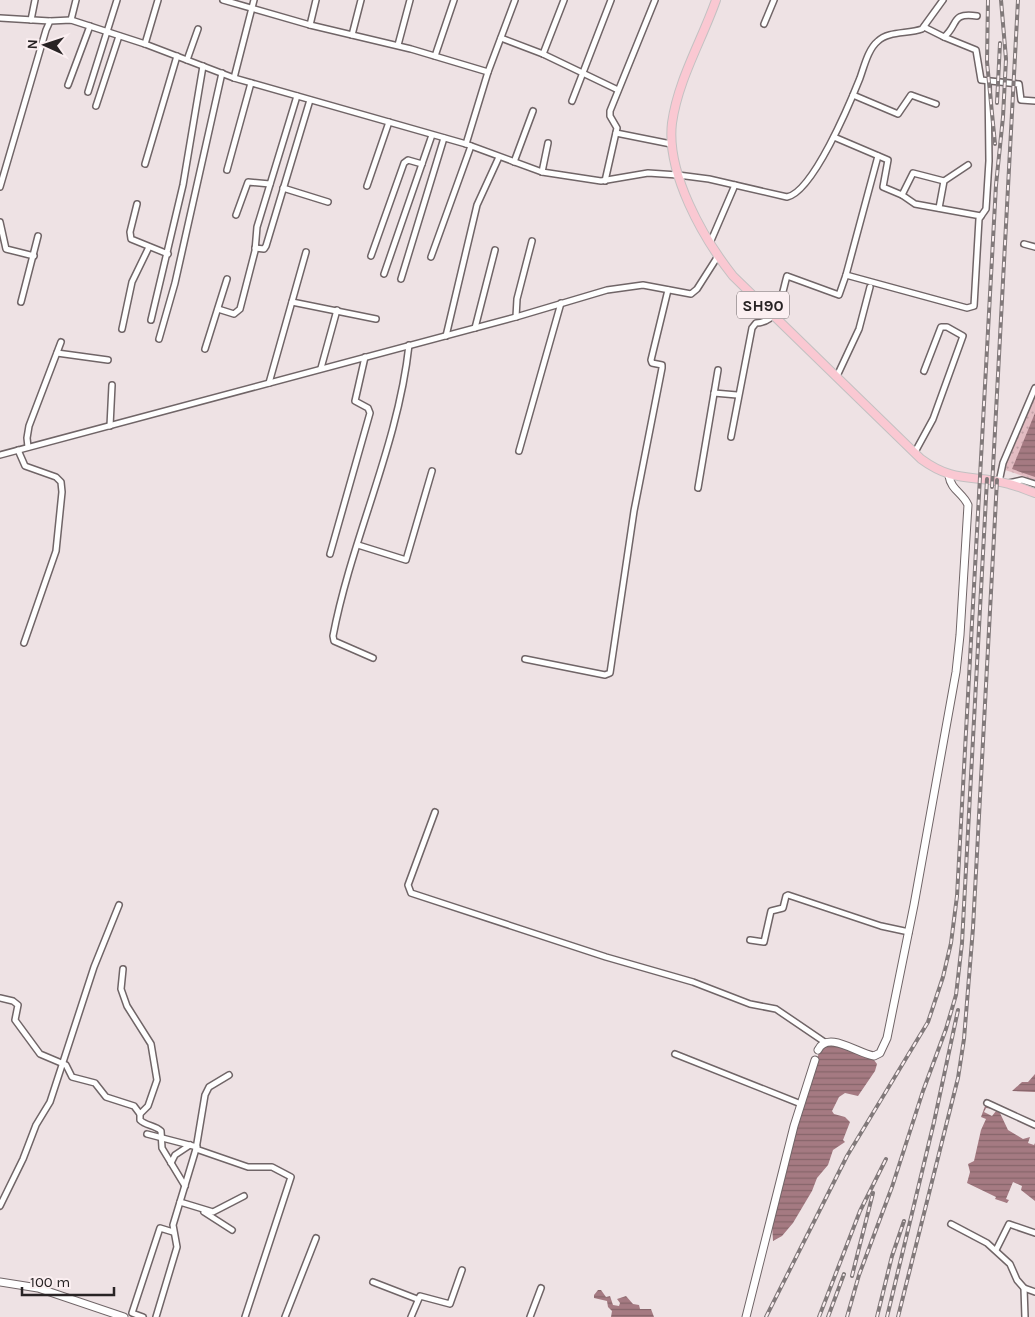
<svg xmlns="http://www.w3.org/2000/svg" width="1035" height="1317" font-family="Karla,sans-serif">
<style>
.park{fill:url(#park-dots)}
.water{fill:url(#water-rules)}
.lines{fill:none;stroke-linecap:round;stroke-linejoin:round}
.street-casing{stroke:#706567;stroke-width:8}
.secondary-casing{stroke:#706567;stroke-width:9}
.primary-casing{stroke:#c3c1c2;stroke-width:10}
.street{stroke:#fff;stroke-width:5}
.secondary{stroke:#fff;stroke-width:7}
.primary{stroke:#fac8d2;stroke-width:8}
.rail-casing{stroke:#81797a;stroke-width:4}
.rail{stroke:#fbeff1;stroke-width:2;stroke-dasharray:5.5;stroke-linecap:butt}
.labels{text-anchor:middle;stroke-width:4.5;stroke-linejoin:round;paint-order:stroke}
.shield{fill:#fbeff1;stroke:#676062;stroke-width:1}
.shield-label{font-size:16px;font-weight:bold;fill:#282324}
</style>
<defs>
<pattern id="park-dots" width="8" height="8" patternUnits="userSpaceOnUse" patternTransform="scale(1.25)"><rect width="8" height="8" fill="#e3bcc2"/><path d="M2 2h.1M6 6h.1" fill="none" stroke="#c3a1a7" stroke-width="1.8" stroke-linecap="round"/></pattern>
<pattern id="water-rules" width="6" height="5" patternUnits="userSpaceOnUse" patternTransform="scale(1.25)"><rect width="6" height="5" fill="#a57a82"/><path d="M0 2.5h6" fill="none" stroke="#86646a"/></pattern>
</defs>
<rect width="100%" height="100%" fill="#eee2e4"/>
<!-- park -->
<path class="park" d="M1035,388V480L1002,469Z"/>
<!-- water -->
<g class="water">
<path d="M1035,413V477L1012,469Z"/>
<path d="M825,1045H835L874,1060L877,1064L875,1071L858,1096L845,1093L839,1097L832,1111L834,1114L845,1117L850,1122L843,1140L845,1142L833,1150L828,1165L817,1178L812,1191L793,1223L782,1236L773,1241L772,1225L784,1181L785,1170L820,1049Z"/>
<path d="M1035,1074V1092L1012,1091L1022,1082H1028Z"/>
<path d="M985,1106L994,1109L986,1108L984,1112L992,1116L996,1111H999L1008,1130L1023,1139L1030,1137L1028,1143L1034,1145L1035,1143V1201L1021,1190L1022,1186L1013,1182L1006,1199L1009,1200L1007,1203L995,1199L996,1197L967,1183L970,1172L968,1164L974,1161L981,1130L986,1119L981,1117Z"/>
<path d="M598,1290H601L606,1297L610,1296L613,1305L619,1306L620,1303L617,1299L626,1296L633,1304L639,1305L640,1309H651L654,1317H611L612,1311L608,1307L607,1301L594,1298V1295Z"/>
</g>
<g class="lines">
<!-- street casing -->
<g class="street-casing">
<g id="street">
<path d="M223,0L310,25L411,49L488,72"/>
<path d="M0,18L50,21"/>
<path d="M31,20L35,0"/>
<path d="M71,20L76,0"/>
<path d="M764,24L774,0"/>
<path d="M310,25L316,0"/>
<path d="M924,27L944,37C959,25 950,12 977,16"/>
<path d="M352,35L361,0"/>
<path d="M944,37L976,50L981,80L1019,84L1021,100L1035,101"/>
<path d="M501,38L543,54L618,90"/>
<path d="M145,44L158,0"/>
<path d="M398,45L410,0"/>
<path d="M543,54L564,0"/>
<path d="M435,56L454,0"/>
<path d="M187,60L198,29"/>
<path d="M234,78L254,0"/>
<path d="M68,85L90,26"/>
<path d="M88,92L117,0"/>
<path d="M853,95L898,114L911,95L936,104"/>
<path d="M572,101L611,0"/>
<path d="M96,106L119,36"/>
<path d="M616,133L671,144"/>
<path d="M834,137L888,160L883,187L902,195L913,173L944,181"/>
<path d="M466,144L488,72L515,0"/>
<path d="M514,162L533,111"/>
<path d="M145,164L177,56"/>
<path d="M227,170L251,83"/>
<path d="M542,172L548,143"/>
<path d="M605,181L617,128L610,116V111L655,0"/>
<path d="M367,186L389,122"/>
<path d="M0,187L46,30L50,21L71,20L145,44L234,78L466,144L542,172L601,181L648,173L678,175L709,179L787,197C813,192 850,103 860,78C864,67 868,49 878,41C888,31 908,34 922,29L943,0"/>
<path d="M283,188L328,202"/>
<path d="M902,195L915,204L981,216"/>
<path d="M137,204L130,232L131,239L168,254"/>
<path d="M939,208L944,181L968,165"/>
<path d="M236,215L248,182L270,184"/>
<path d="M0,222L6,249L34,256"/>
<path d="M710,243L735,185"/>
<path d="M1024,244L1035,247"/>
<path d="M255,248L264,249L266,246L310,100"/>
<path d="M371,256L404,163L408,160L422,164"/>
<path d="M431,257L471,146"/>
<path d="M384,274L432,135"/>
<path d="M846,275L878,156"/>
<path d="M401,279L444,138"/>
<path d="M21,302L38,236"/>
<path d="M292,302L376,319"/>
<path d="M218,309L234,314L240,309L255,251L257,227L297,96"/>
<path d="M516,317L517,299L532,241"/>
<path d="M151,320L183,185L203,66"/>
<path d="M475,328L495,250"/>
<path d="M122,329L132,282L149,247"/>
<path d="M446,336L477,205L499,157"/>
<path d="M159,339L175,283L222,73"/>
<path d="M205,349L227,279"/>
<path d="M57,353L108,360"/>
<path d="M321,368L337,310"/>
<path d="M837,376L859,329L870,287"/>
<path d="M269,383L306,252"/>
<path d="M714,393L737,395"/>
<path d="M110,426L112,385"/>
<path d="M731,437L752,328L756,323C780,322 781,296 787,276L839,295L846,275L967,308L974,306L979,219L986,209L989,161L988,81"/>
<path d="M28,447L27,438L29,426L61,342"/>
<path d="M18,450L25,466L56,477L61,482L62,492L56,551L24,643"/>
<path d="M519,451L561,303"/>
<path d="M915,452L933,419L963,336L947,327H941L924,371"/>
<path d="M0,455L516,317L607,290L643,285L691,294L697,289L718,256"/>
<path d="M999,482L1003,463L1035,388"/>
<path d="M1009,483L1022,480L1035,484"/>
<path d="M698,488L718,370"/>
<path d="M358,545L406,560L432,471"/>
<path d="M330,554L370,413L368,408L355,401L365,357"/>
<path d="M373,658L334,641L333,636C352,537 398,446 409,345"/>
<path d="M525,659L605,675L610,673L634,511L662,368V365L652,363L651,360L668,290"/>
<path d="M435,812L408,885L411,893L606,957L693,982L750,1004L776,1009L826,1043"/>
<path d="M750,940L764,942L771,911L783,908L786,896L788,895L881,926L909,932"/>
<path d="M0,998L13,1001L18,1005L15,1020L40,1054L66,1065L72,1077L95,1083L106,1097L134,1106L140,1114L148,1106L157,1080L151,1044L127,1006L121,989L123,969"/>
<path d="M675,1054L801,1104"/>
<path d="M987,1103L1035,1125"/>
<path d="M140,1114V1120C146,1126 155,1125 161,1131L162,1148L185,1186"/>
<path d="M147,1134L197,1147"/>
<path d="M196,1149L248,1167H272L291,1177L245,1317"/>
<path d="M171,1163L175,1155L190,1145"/>
<path d="M180,1202L213,1212L244,1196"/>
<path d="M0,1206L23,1159L36,1125L50,1102L94,967L119,905"/>
<path d="M204,1212L232,1230"/>
<path d="M951,1224L987,1243L1010,1264L1017,1280L1024,1288L1025,1317"/>
<path d="M996,1250L1009,1224L1035,1233"/>
<path d="M373,1282L417,1299"/>
<path d="M1024,1288L1035,1292"/>
<path d="M143,1317L132,1313L160,1228L173,1232"/>
<path d="M156,1317L177,1247L173,1225L196,1149L205,1095L209,1087L229,1075"/>
<path d="M285,1317L316,1238"/>
<path d="M411,1317L420,1296L450,1304L462,1270"/>
<path d="M530,1317L541,1288"/>
</g>
</g>
<!-- secondary casing -->
<g class="secondary-casing">
<g id="secondary">
<path d="M818,1050C828,1030 858,1054 874,1056L880,1053L887,1038L914,905L956,672L960,635L968,505C963,493 951,490 949,476"/>
<path d="M0,1282L38,1288L124,1317"/>
<path d="M746,1317L794,1126L815,1060"/>
</g>
</g>
<!-- primary casing -->
<g class="primary-casing">
<path id="primary" d="M716,0C702,40 678,80 672,123C666,173 703,238 733,276L921,459C955,484 973,474 1009,484C1018,486 1026,490 1035,493"/>
</g>
<!-- street -->
<use href="#street" class="street"/>
<!-- secondary -->
<use href="#secondary" class="secondary"/>
<!-- primary -->
<use href="#primary" class="primary"/>
<!-- rail casing -->
<g class="rail-casing">
<g id="rail">
<path d="M988,0L987,62L995,144"/>
<path d="M997,103L1000,43"/>
<path d="M992,487L1018,0"/>
<path d="M852,1276L873,1193"/>
<path d="M766,1317L847,1156L928,1022L943,977L951,943L957,896L996,185L1003,117L1006,59L1001,0"/>
<path d="M819,1317L860,1211L886,1159"/>
<path d="M828,1317L844,1274"/>
<path d="M847,1317L859,1275L892,1187L923,1091L946,1029L956,995L962,943L987,479"/>
<path d="M877,1317L892,1256L904,1221"/>
<path d="M887,1317L934,1122L958,1010"/>
<path d="M898,1317L958,1078L964,1039L973,928L997,480"/>
</g>
</g>
<!-- rail -->
<use href="#rail" class="rail"/>
</g>
<g class="labels">
<!-- shield labels -->
<rect class="shield" x="737" y="291.5" width="52" height="27" rx="4"/>
<g class="shield-label">
<text x="763" y="311">SH90</text>
</g>
</g>
<!-- north arrow -->
<g transform="translate(45 45) rotate(273)" stroke="#fbeff1" stroke-width="4" paint-order="stroke">
<path d="M0-4L9 19L0 12L-9 19Z" fill="#282324"/>
<text y="-8" font-size="14" font-weight="bold" text-anchor="middle" fill="#282324">N</text>
</g>
<!-- scale -->
<path d="M22 1287v8h92v-8" fill="none" stroke="#282324" stroke-width="2.5"/>
<text x="30" y="1287" font-size="15" fill="#282324" stroke="#fbeff1" stroke-width="4" paint-order="stroke">100 m</text>
</svg>
